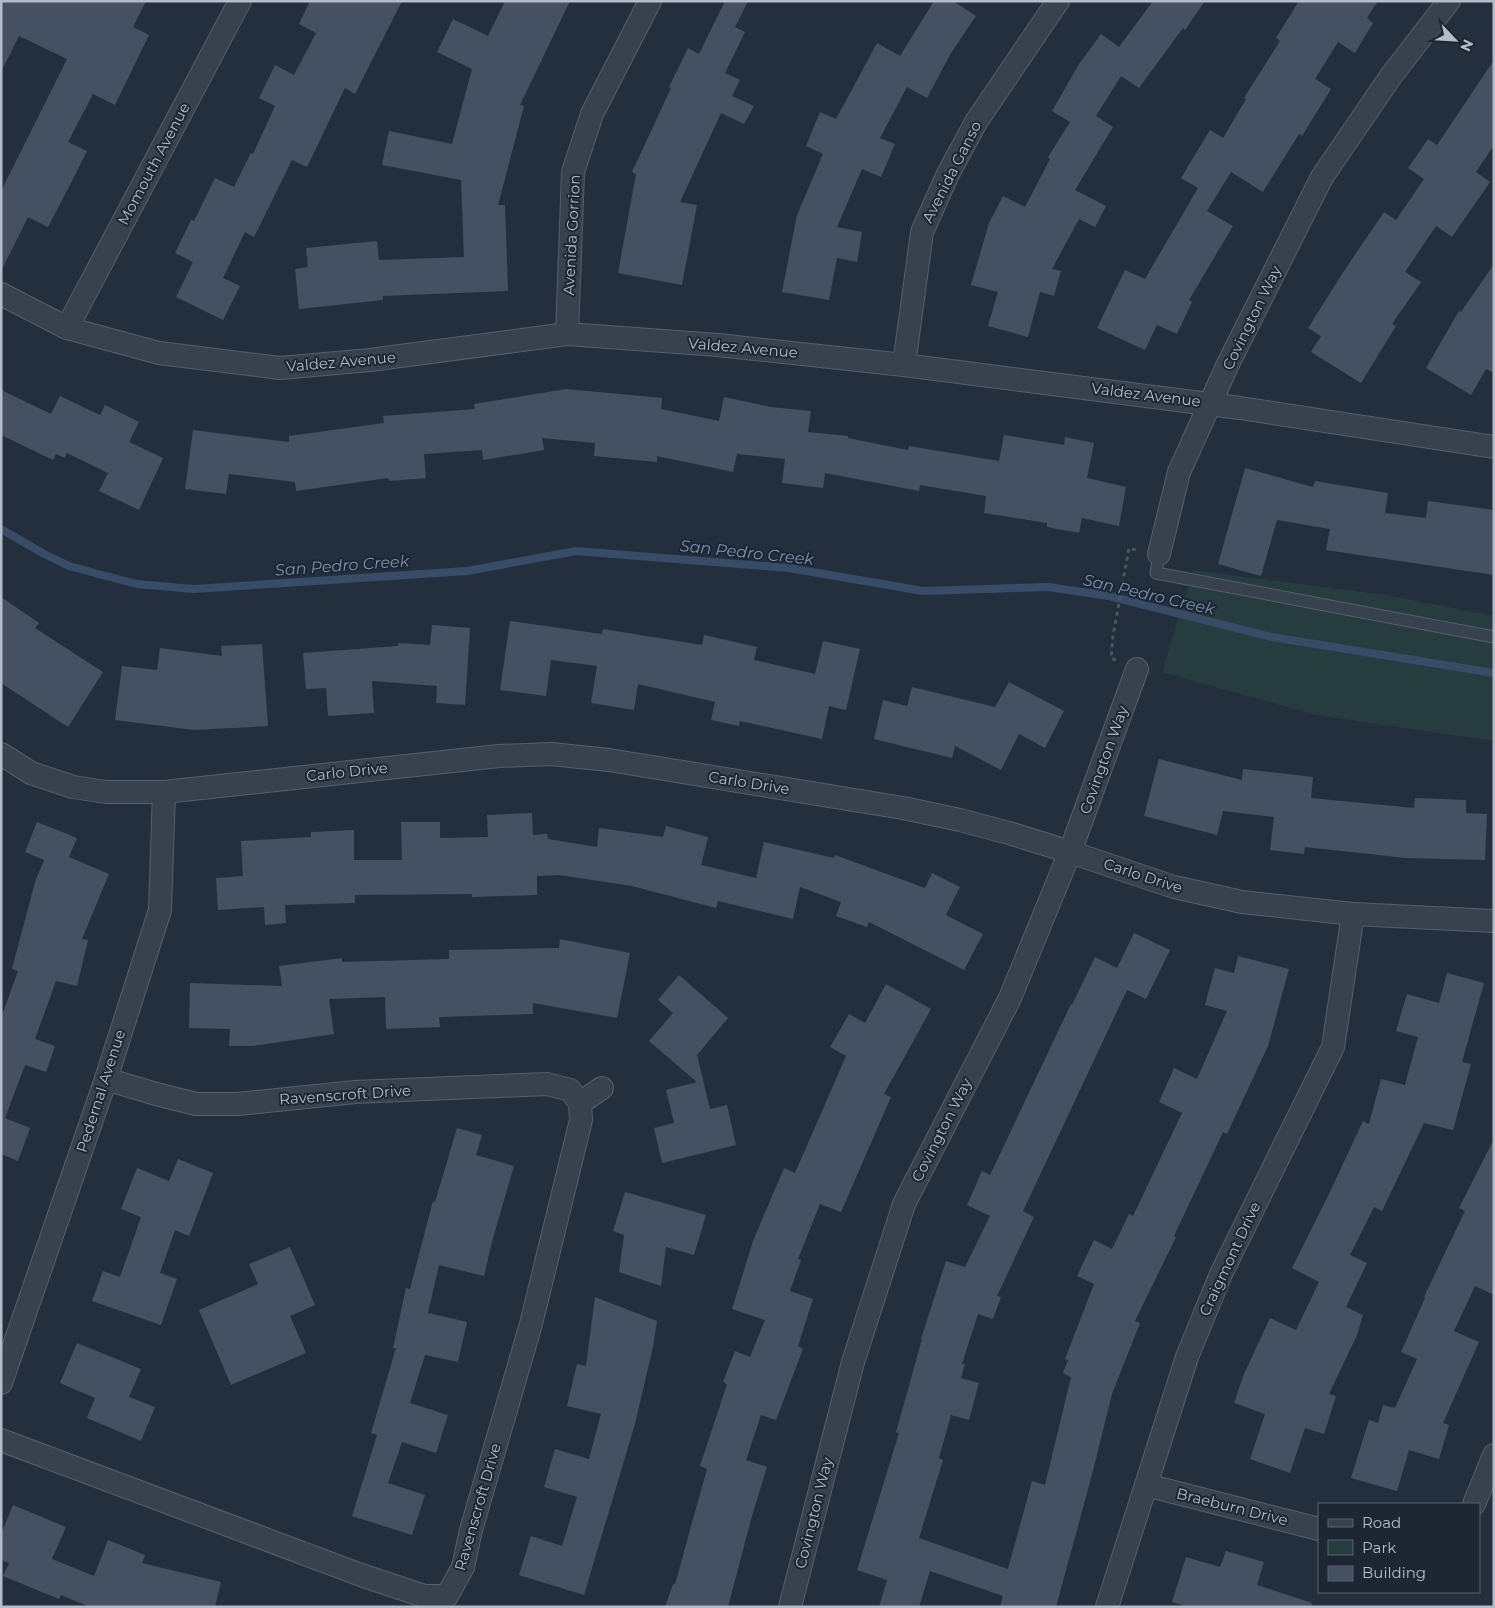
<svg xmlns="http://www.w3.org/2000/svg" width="1495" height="1608" font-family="Montserrat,sans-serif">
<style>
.green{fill:#263c3f}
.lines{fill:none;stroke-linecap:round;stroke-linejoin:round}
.stream{stroke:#394c67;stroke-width:8}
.building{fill:#455162}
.service-casing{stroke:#565f6c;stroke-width:13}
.minor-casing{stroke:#565f6c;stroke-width:24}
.path{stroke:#44595c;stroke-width:3;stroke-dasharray:4 4;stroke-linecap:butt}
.service{stroke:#38414e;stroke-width:11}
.minor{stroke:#38414e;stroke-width:22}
.labels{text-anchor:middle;stroke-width:4;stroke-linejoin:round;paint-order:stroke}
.street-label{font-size:15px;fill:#b4bcc9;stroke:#1d2633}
.water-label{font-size:16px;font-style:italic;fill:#7c92b1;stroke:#1d2633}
</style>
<rect width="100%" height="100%" fill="#242f3e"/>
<!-- green -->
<path class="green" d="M1193,570L1386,595L1494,616V741L1315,715L1162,672Z"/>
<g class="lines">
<!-- stream -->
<path class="stream" d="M1,529L44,554L69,566L136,584L194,589L467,571L576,551L789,568L923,591L1048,587L1109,596L1272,637L1494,673"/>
</g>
<!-- building -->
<g class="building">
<path d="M1,1H146L133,27L149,35L115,105L93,94L68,142L87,151L72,181L48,227L28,217L1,271V191L67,59L19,36L1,72Z"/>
<path d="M310,1H402L355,94L345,88L307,167L292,160L254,237L245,232L223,278L240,286L223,320L176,297L193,262L175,253L191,220L194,221L215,178L234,187L251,153L253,154L275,106L259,98L275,65L294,75L316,33L299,24Z"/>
<path d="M505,1H570L520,105L524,106L498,205H505L508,291L383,296V300L299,309L295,269L308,267L306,248L377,241L379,260L464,257L461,180L382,165L389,131L452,144L472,69L437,52L453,19L488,36Z"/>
<path d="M725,1H748L735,27L745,32L725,73L740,80L732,96L754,106L744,124L721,113L680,202L697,205L682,285L618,273L636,174L632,172L671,88L669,87L688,48L699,54Z"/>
<path d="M934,1H953L976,16L951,53L927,98L907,87L880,138L895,144L881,177L862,169L837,227L862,232L857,262L837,258L829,300L782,292L797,215L823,154L806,146L820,112L836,119L877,43L900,56Z"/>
<path d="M1153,1H1205L1185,30L1183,28L1139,88L1121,76L1096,116L1113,127L1075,190L1106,206L1095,227L1079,219L1052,269L1061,271L1054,296L1040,292L1028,337L988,326L998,292L971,285L989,223L1003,196L1025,207L1050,159L1048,157L1070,122L1052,111L1079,64L1101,34L1119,47Z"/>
<path d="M1299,1H1378L1367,18L1373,23L1355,53L1338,42L1315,79L1331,89L1302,136L1299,134L1263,192L1231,172L1207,211L1233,226L1189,300L1192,302L1177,334L1157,325L1145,350L1097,328L1125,270L1145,279L1198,188L1181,178L1210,130L1223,138L1246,99L1244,98L1280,41L1276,38Z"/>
<path d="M1494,60V145L1476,172L1490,182L1452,237L1436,226L1405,272L1421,282L1392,324L1396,326L1361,383L1311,352L1321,336L1308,328L1342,274L1384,212L1396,220L1424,179L1408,168L1428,139L1437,145Z"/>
<path d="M1494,264V373L1486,369L1471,395L1426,368L1459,311L1461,312Z"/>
<path d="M566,389L662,398L661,409L719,421L724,397L771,407L811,411L808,432L848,436V438L908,450L909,446L999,461L1004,435L1064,445L1065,437L1094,443L1087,478L1126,487L1119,526L1082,518L1079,533L1047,527V523L984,513L986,496L920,485L919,491L825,473L823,488L782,483L785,459L737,454L733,472L657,456V462L594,456L595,443L542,438L544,450L483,460L482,450L424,454L426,478L389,481L388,478L296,491L295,482L229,474L226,494L185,489L193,430L289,442V436L384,423L383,416L475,409L474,404Z"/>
<path d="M1,390L51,414L60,396L100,415L105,405L139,422L129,442L163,458L139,510L99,491L108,473L67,453L65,458L56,454L53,460L1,435Z"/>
<path d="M1245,468L1313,487L1315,481L1388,493L1385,513L1426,518L1428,501L1494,510V575L1326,550L1330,529L1277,520L1261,576L1218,564Z"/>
<path d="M1,597L39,623L35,628L103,672L68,727L1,683Z"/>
<path d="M510,621L602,634L603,629L702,645L704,635L757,647L754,660L815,674L823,641L860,649L846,710L829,706L822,739L740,721L739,726L711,720L715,702L638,684L634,710L591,703L597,666L551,660L546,696L500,690Z"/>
<path d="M432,625L470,628L465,705L436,703L437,686L372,681L374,713L328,716L326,688L306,689L303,653L398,646V643L430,645Z"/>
<path d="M262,644L268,726L194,730L115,720L122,666L157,670L160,648L222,656L221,646Z"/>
<path d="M1009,682L1064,711L1045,748L1019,734L1001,770L955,746L952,758L874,739L883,700L907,706L912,687L995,707Z"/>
<path d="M1159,759L1242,780L1243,769L1313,777L1311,798L1414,808L1415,798L1466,800V813L1487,814L1485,860L1406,858L1305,847L1304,854L1270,850L1274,817L1223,811L1217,835L1144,816Z"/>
<path d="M532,813L533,835L547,834L548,839L597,847L599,828L663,837L666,826L708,837L701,865L756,878L764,842L834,858L835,855L925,888L932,873L960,887L946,915L983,934L964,970L869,922L867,927L836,916L841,902L800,887L793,919L718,901L716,908L632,886L559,875L537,876V895L472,897V894L355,895V903L285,905L286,923L265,925L264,907L218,910L216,878L243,876L241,841L311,837V832L354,830V860H402L401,822H440V838L488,837L487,815Z"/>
<path d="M37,822L77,838L69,857L109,874L82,939L88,940L77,986L56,981L35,1039L55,1046L46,1072L25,1065L5,1118L30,1128L18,1161L1,1154V1018L18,971L12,969L35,882L44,860L25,852Z"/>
<path d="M1134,933L1170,950L1146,999L1127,990L1023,1211L1034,1217L997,1296L1001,1297L993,1319L978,1314L962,1364H965L961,1378L979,1383L969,1420L951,1415L939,1458L943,1460L919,1538L1008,1569L1032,1481L1045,1485L1071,1377L1063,1373L1068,1360L1065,1359L1094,1284L1077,1276L1094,1240L1112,1249L1129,1214L1133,1216L1182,1113L1159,1102L1174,1068L1197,1079L1227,1011L1205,1005L1215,968L1234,973L1238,956L1289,969L1268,1046L1227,1134L1223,1132L1174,1236L1176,1237L1135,1321L1140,1323L1112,1394L1093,1471L1056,1607H1000L1003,1596L930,1571L919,1607H879L887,1580L857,1570L899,1433L896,1432L922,1339H921L946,1261L965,1267L990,1216L967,1205L982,1171L990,1175L1071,1004L1072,1005L1095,957L1117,968Z"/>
<path d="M560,939L630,953L617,1018L533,1003V1014L439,1017L440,1027L386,1029L385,997L329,999L334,1034L252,1046H229L230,1029L189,1028L190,983L282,986L279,966L342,958V962L449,959V950L559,948Z"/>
<path d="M1447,973L1484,983L1462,1062L1471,1064L1453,1130L1424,1123L1382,1211L1374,1207L1350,1255L1367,1263L1346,1307L1363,1315L1357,1335L1329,1394L1336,1396L1324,1434L1305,1428L1290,1473L1250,1459L1265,1414L1234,1403L1244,1374L1270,1318L1296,1330L1319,1282L1292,1268L1327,1198L1363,1121L1369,1124L1381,1079L1405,1085L1418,1037L1396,1031L1407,994L1439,1003Z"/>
<path d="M679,975L728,1018L697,1055L710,1109L727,1105L736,1145L662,1163L654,1128L674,1123L666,1090L697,1082L649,1041L673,1013L658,1000Z"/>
<path d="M886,984L931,1009L884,1094L891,1097L841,1212L820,1204L798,1259L801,1260L790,1291L813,1299L798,1346L803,1349L776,1420L761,1415L746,1460L767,1467L752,1516L728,1607H665L673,1584H675L707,1469L700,1466L727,1384L723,1382L735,1351L750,1357L765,1320L732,1309L753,1241L784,1168L795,1173L846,1056L830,1047L849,1014L865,1023Z"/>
<path d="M457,1128L482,1135L476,1155L514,1166L493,1238L484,1276L439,1265L428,1313L467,1322L458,1362L425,1355L410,1403L448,1415L436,1453L402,1442L388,1483L425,1495L412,1535L352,1516L377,1435L371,1433L396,1348H393L406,1288L410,1289L433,1201L435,1202Z"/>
<path d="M1494,1139V1295L1475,1286L1454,1331L1479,1342L1443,1423L1449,1425L1439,1459L1409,1450L1397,1491L1351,1478L1369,1420L1378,1423L1383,1405L1395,1408L1417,1359L1401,1352L1425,1298L1424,1297L1465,1211L1459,1208Z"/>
<path d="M178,1159L213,1173L189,1236L175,1230L160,1273L177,1279L161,1325L92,1301L103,1271L120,1277L141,1217L121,1209L137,1168L169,1181Z"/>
<path d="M625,1192L706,1215L694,1255L666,1247L661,1286L619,1272L624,1235L613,1231Z"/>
<path d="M290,1247L315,1305L290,1316L306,1353L231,1385L199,1310L258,1284L249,1264Z"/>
<path d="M595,1297L657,1321L653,1347L635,1424L584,1595L519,1575L531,1536L562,1546L577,1497L544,1487L555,1449L589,1459L601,1414L567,1406L577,1364L586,1366Z"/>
<path d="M77,1343L141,1369L129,1397L155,1407L141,1441L87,1418L95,1398L60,1383Z"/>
<path d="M13,1505L66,1527L52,1559L94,1576L108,1540L145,1555L142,1563L221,1582L215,1607H90L61,1595L59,1599L3,1576L9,1563L1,1560V1534Z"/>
<path d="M1226,1551L1264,1562L1257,1585L1312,1603L1311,1607H1189L1172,1602L1186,1557L1220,1567Z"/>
</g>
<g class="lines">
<!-- service casing -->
<g class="service-casing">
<path id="service" d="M1159,554L1156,573L1494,637"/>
</g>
<!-- minor casing -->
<g class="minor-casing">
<g id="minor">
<path d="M1,294L67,328L159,353L280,368L370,360L567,334L718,345L904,365L1240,408L1494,447"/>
<path d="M67,328L240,1"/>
<path d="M567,334L573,172L592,114L650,1"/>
<path d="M904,365L922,232L948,174L976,122L1058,1"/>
<path d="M1159,554L1179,472L1228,364L1322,177L1391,76L1449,1"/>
<path d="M1,754L31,773L73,787L106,792H164L499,756L551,754L609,760L903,808L960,820L1009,833L1070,852L1174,887L1242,902L1353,914L1494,921"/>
<path d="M580,1103L602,1088"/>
<path d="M1,1383L106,1079L160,910L164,792"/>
<path d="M1,1440L361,1575L424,1596H447L463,1567L471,1530L531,1324L581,1120L580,1103L570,1090L547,1084L355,1092L238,1104H196L156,1094L106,1079"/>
<path d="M1146,1485L1319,1529"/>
<path d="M1474,1504L1494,1455"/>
<path d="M790,1607L853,1362L904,1204L1010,998L1070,852L1137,669"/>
<path d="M1107,1607L1187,1357L1221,1274L1333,1047L1353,914"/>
</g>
</g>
<!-- path -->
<path class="path" d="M1116,660L1111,658L1113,636L1129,548L1136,550"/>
<!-- service -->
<use href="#service" class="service"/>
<!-- minor -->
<use href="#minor" class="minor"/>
</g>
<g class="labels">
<!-- street labels -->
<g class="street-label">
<text transform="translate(154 164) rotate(-62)" y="5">Momouth Avenue</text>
<text transform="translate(952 172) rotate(-63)" y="5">Avenida Ganso</text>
<text transform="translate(572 235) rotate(-87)" y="5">Avenida Gorrion</text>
<text transform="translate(1252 318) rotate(-64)" y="5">Covington Way</text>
<text transform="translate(743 348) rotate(5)" y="5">Valdez Avenue</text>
<text transform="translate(341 362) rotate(-5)" y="5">Valdez Avenue</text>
<text transform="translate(1146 395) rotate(7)" y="5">Valdez Avenue</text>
<text transform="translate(1104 760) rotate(-70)" y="5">Covington Way</text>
<text transform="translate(347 772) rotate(-6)" y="5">Carlo Drive</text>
<text transform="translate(749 783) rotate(9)" y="5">Carlo Drive</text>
<text transform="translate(1143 876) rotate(18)" y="5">Carlo Drive</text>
<text transform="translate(101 1091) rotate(-72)" y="5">Pedernal Avenue</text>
<text transform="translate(345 1095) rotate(-4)" y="5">Ravenscroft Drive</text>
<text transform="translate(942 1130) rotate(-63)" y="5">Covington Way</text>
<text transform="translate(1230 1259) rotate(-65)" y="5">Craigmont Drive</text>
<text transform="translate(478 1507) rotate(-74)" y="5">Ravenscroft Drive</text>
<text transform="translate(1232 1507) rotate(14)" y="5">Braeburn Drive</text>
<text transform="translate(814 1513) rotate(-76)" y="5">Covington Way</text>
</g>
<!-- water labels -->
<g class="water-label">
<text transform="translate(747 552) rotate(6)" y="6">San Pedro Creek</text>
<text transform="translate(342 565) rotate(-4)" y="6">San Pedro Creek</text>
<text transform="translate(1149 594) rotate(13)" y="6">San Pedro Creek</text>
</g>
</g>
<!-- border -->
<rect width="1495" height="1608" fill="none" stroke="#b4bcc9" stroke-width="5"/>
<!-- legend -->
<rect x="1318" y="1503" width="162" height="90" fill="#1d2633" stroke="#59626f"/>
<rect x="1328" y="1519" width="25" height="8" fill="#38414e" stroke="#59626f"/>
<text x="1362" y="1528" font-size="15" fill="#b4bcc9">Road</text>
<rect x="1328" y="1540" width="25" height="15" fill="#263c3f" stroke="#59626f"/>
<text x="1362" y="1553" font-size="15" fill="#b4bcc9">Park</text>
<rect x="1328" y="1566" width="25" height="15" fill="#455162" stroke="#59626f"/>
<text x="1362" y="1578" font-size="15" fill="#b4bcc9">Building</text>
<!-- north arrow -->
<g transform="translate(1455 40) rotate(115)" stroke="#1d2633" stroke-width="4" paint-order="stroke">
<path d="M0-4L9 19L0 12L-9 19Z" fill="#b4bcc9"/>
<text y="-8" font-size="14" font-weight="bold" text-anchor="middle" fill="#b4bcc9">N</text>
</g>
</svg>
